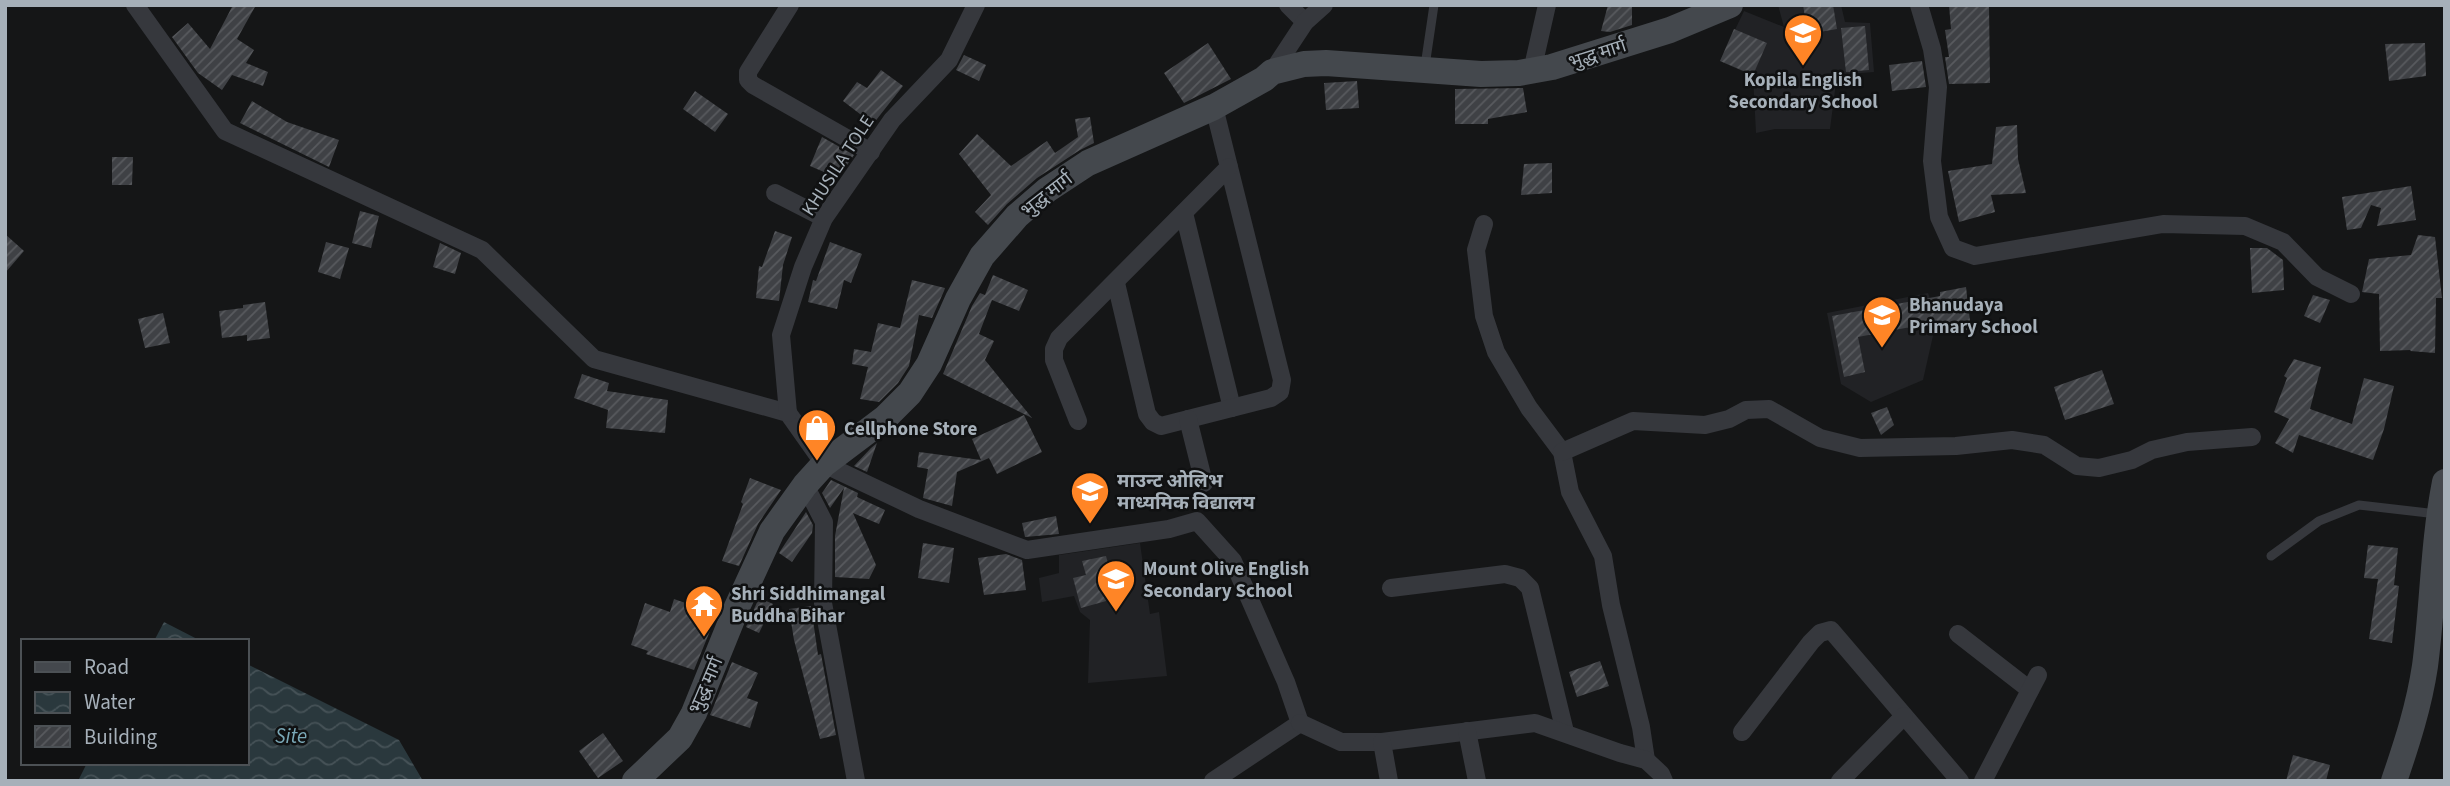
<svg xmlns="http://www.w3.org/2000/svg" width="2450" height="786" font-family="'Source Sans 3','Noto Sans Devanagari',sans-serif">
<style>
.built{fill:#212225}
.water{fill:url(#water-waves)}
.building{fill:url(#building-hatch)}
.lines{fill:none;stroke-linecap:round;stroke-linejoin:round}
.lane{stroke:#36383d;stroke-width:9}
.street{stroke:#36383d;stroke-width:18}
.secondary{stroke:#44484d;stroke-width:26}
.labels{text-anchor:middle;stroke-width:5;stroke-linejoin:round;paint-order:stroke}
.street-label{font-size:19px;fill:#a6b0b9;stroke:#101112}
.poi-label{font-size:19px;font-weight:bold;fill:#a6b0b9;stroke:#101112;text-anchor:start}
.water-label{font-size:21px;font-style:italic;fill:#7aa8b7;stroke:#101112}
</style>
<defs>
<pattern id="water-waves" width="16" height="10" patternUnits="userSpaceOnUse" patternTransform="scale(1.75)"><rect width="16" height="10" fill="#2a383d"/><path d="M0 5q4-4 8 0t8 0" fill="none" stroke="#465257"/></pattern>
<pattern id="building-hatch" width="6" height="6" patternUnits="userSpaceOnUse" patternTransform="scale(1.75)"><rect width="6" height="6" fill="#3f4145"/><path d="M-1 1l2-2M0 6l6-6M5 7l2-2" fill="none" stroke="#585a5e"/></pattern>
</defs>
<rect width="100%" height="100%" fill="#151617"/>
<!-- built -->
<g class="built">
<path d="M1778,5H1841L1845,22L1870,23L1874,72L1837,75L1830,129H1775L1756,133L1753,76L1720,61L1744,11L1784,27Z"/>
<path d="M1928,293L1937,318L1923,380L1871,402L1841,384L1827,313Z"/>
<path d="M1140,543L1150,614L1159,612L1167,676L1088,683L1090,620L1080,612L1074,596L1042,602L1039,578L1059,573V555Z"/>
</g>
<!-- water -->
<g class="water">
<path d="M164,622L201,641H154Z"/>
<path d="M247,664L399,740L423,781H78L87,763H247Z"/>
</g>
<!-- building -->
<g class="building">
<path d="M233,5H256L237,39L254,50L246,63L268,72L263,86L232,75L222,90L198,73L172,37L188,23L210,49Z"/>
<path d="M1608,5H1632V25L1610,32L1601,31Z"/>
<path d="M1803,5H1833L1837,29L1808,34Z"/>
<path d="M1949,5H1989L1990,83L1949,84L1945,57H1949L1945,30L1951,29Z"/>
<path d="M1865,26L1869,70L1846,72L1841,28Z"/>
<path d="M1734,29L1767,43L1753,75L1720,61Z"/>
<path d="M1208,43L1231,79L1184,103L1164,73Z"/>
<path d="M2425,43L2426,76L2389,81L2385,44Z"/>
<path d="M964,55L986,65L979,81L956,70Z"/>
<path d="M1922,61L1926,87L1892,91L1889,65Z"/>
<path d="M881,70L903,86L873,124L843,101L857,82L867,88Z"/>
<path d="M1357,81L1359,108L1326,110L1324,83Z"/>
<path d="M1523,88L1527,112L1488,119V124H1455V89Z"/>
<path d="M695,91L728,114L715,132L683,109Z"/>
<path d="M252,101L287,122L339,140L329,167L240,123Z"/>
<path d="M1090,117L1094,143L1080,150L1037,178L1007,204L988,225L975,212L991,195L959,154L977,134L1011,166L1047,141L1055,153L1078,137L1075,119Z"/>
<path d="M2017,125L2018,159L2026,193L1991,195L1995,212L1959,222L1948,171L1992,164L1996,127Z"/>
<path d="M822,137L854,155L838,178L810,166Z"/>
<path d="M112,157H133L132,185H112Z"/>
<path d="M1552,163V193L1521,195L1524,164Z"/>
<path d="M2411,186L2416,220L2377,226L2381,208L2371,205L2361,228L2347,230L2342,197Z"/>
<path d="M360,211L379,216L371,248L352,243Z"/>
<path d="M775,231L792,237L783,265L779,301L756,298L759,266L762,267Z"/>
<path d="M5,234L24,251L5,273Z"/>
<path d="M2418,235L2435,237L2442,298H2436L2435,353L2410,351L2411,350L2380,351L2379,294L2362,292L2369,259L2411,255Z"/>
<path d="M326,242L349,248L340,279L318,272Z"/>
<path d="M830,242L862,254L851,283L844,280L837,309L808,302L813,280L816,281Z"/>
<path d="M440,243L461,253L455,274L433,267Z"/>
<path d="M2250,248H2267L2283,260L2284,290L2252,293Z"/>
<path d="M993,275L1028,290L1019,311L992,300L979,334L994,341L985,360L1032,418L943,374L972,306L980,293L985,295Z"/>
<path d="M912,280L945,288L944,291L932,318L919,315L909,366L898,383L879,402L860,399L868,367L852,364L854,349L871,352L878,323L900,328Z"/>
<path d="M1966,287L1971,329L1942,335V321L1858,337L1865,372L1844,377L1832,316L1940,296V292Z"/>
<path d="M2313,295L2330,300L2320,323L2304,316Z"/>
<path d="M265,302L270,338L247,341V335L222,338L219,311L243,308V305Z"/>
<path d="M163,313L170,343L145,348L138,319Z"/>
<path d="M2294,359L2321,367L2310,409L2352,424L2364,378L2394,386L2384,429L2373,460L2299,435L2293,453L2275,443L2289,419L2274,412L2287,378L2284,376Z"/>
<path d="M2102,370L2114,404L2065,420L2054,387Z"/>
<path d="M582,374L609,383L607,391L668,400L665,433L606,428L608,410L574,398Z"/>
<path d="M1887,407L1894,425L1881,435L1871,413Z"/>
<path d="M1024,415L1042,452L997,474L989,458L957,472L952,506L923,498L928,469L917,467L919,452L981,460L972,439Z"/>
<path d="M877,443L867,472L854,466L871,448Z"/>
<path d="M750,478L781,490L758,524L739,566L722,561L743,504L741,502Z"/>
<path d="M831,480L858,493L857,497L885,510L879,524L853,513L876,565L869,579L835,577V536L844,488L830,508L822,493Z"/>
<path d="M806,512L813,525L812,533L792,562L779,553Z"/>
<path d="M1056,516L1059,534L1025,537L1022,523Z"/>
<path d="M923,543L954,548L949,583L918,578Z"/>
<path d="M2368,545L2398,548L2394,585L2399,586L2392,643L2369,639L2378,579L2364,578Z"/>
<path d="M1006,554L1022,560L1026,590L984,595L978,558Z"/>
<path d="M1106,556L1117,598L1081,608L1073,578L1086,575L1082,561Z"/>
<path d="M759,598L773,604L759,633L746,627Z"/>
<path d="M674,599L717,614L694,670L646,654L648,651L631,645L645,603L670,612Z"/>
<path d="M811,606L818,655L821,654L836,735L820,739L794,640L789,609Z"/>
<path d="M1600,661L1609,686L1577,697L1569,672Z"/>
<path d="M732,662L758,673L747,698L758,702L750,728L710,715Z"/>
<path d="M603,733L623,761L598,778L579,751Z"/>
<path d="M2293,755L2330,765L2326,781H2286Z"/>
</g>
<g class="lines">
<!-- lane -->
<g class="lane">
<path d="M1425,66L1434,5"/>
<path d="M2271,556L2319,521L2359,505L2437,514"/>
</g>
<!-- street -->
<g class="street">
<path d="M135,5L225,131L482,250L594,359L788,413L824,464L919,509L1027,550L1169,529L1197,521L1233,561L1286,682L1300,723L1213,781"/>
<path d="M790,5L748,72V80L753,85L871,152"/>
<path d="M1288,5L1305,22"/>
<path d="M1919,5L1932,49L1938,87L1932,161L1939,217L1953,248L1975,256L2163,224L2245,226L2283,242L2317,277L2351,294"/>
<path d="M1532,71L1547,5"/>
<path d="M1272,72L1305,22L1324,5"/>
<path d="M775,193L824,218"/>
<path d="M1184,213L1232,408"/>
<path d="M1484,224L1476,250L1484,316L1496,352L1529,408L1562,452L1570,492L1603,556L1611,605L1641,727L1646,760"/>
<path d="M1116,283L1147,414L1153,422L1161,426L1271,398L1280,392L1282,380L1214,107"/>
<path d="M788,413L781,335L803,267L824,218L892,120L949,60L976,5"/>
<path d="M1188,419L1204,483"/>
<path d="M1078,421L1054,360V349L1059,338L1229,167"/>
<path d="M1562,452L1633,421L1705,425L1729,419L1746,410L1769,409L1820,438L1860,448L1956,446L2012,440L2044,445L2077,466L2099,468L2132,460L2152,450L2187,442L2252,437"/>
<path d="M805,485L824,522L823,603L856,781"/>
<path d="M1391,588L1505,574L1520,578L1530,588L1565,732"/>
<path d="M1958,634L2030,690"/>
<path d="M1300,723L1341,742H1382L1535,723L1620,753L1646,760L1661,774L1664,781"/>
<path d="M1467,731L1477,781"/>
<path d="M1742,732L1811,642L1820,633L1831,630L1960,781"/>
<path d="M1382,742L1389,781"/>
<path d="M1840,781L1904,716"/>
<path d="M1983,781L2038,675"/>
</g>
<!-- secondary -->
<g class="secondary">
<path d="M635,781L680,738L694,713L737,607L772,531L805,485L824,464L885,418L910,393L929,364L958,299L982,256L1017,216L1047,190L1088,163L1214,107L1264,79L1272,72L1304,64L1326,63L1481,74L1519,73L1552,67L1670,30L1730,5"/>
<path d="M2394,781C2407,743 2419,706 2425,666C2433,605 2433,543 2445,482"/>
</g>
</g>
<!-- icons -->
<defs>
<g id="school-pin" transform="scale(2.0125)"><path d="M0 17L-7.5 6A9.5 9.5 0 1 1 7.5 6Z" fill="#ff8526" stroke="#101112"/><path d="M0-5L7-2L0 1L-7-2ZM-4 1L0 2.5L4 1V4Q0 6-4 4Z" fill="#fff"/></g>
<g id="shop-pin" transform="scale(2.0125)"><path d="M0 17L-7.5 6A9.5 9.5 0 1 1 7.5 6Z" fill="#ff8526" stroke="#101112"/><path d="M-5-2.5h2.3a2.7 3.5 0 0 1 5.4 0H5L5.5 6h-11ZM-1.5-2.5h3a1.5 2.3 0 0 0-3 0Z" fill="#fff"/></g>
<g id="temple-pin" transform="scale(2.0125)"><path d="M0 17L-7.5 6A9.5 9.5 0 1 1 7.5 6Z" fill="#ff8526" stroke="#101112"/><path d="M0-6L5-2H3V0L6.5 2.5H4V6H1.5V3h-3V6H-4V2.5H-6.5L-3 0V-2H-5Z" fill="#fff"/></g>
</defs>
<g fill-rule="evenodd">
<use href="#school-pin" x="1803" y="33"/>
<use href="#school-pin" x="1882" y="315"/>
<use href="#shop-pin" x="817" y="428"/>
<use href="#school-pin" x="1090" y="491"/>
<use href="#school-pin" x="1116" y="579"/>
<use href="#temple-pin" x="704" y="604"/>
</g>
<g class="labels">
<!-- street labels -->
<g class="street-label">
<text transform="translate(1597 53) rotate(-18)" y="7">भुद्ध मार्ग</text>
<text transform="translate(837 165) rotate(-57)" y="7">KHUSILA TOLE</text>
<text transform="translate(1046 194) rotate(-38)" y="7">भुद्ध मार्ग</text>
<text transform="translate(705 685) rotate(-67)" y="7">भुद्ध मार्ग</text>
</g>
<!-- poi labels -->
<g class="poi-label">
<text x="1803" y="86" text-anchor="middle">Kopila English<tspan x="1803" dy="22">Secondary School</tspan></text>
<text x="1909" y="311">Bhanudaya<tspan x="1909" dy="22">Primary School</tspan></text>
<text x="844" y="435">Cellphone Store</text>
<text x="1117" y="487">माउन्ट ओलिभ<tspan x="1117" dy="22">माध्यमिक विद्यालय</tspan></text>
<text x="1143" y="575">Mount Olive English<tspan x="1143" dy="22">Secondary School</tspan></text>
<text x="731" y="600">Shri Siddhimangal<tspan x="731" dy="22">Buddha Bihar</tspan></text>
</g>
<!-- water labels -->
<g class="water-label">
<text x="291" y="743">Site</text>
</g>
</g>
<!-- border -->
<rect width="2450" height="786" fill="none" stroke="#a6b0b9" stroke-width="14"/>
<!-- legend -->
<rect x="21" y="639" width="228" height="126" fill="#101112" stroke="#4c5155" stroke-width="2"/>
<rect x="35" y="662" width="35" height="10" fill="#44484d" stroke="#4c5155" stroke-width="2"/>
<text x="84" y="674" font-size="21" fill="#a6b0b9">Road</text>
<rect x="35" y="692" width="35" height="21" fill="url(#water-waves)" stroke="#4c5155" stroke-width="2"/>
<text x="84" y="709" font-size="21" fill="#a6b0b9">Water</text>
<rect x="35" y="726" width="35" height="21" fill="url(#building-hatch)" stroke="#4c5155" stroke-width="2"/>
<text x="84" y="744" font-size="21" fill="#a6b0b9">Building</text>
</svg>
